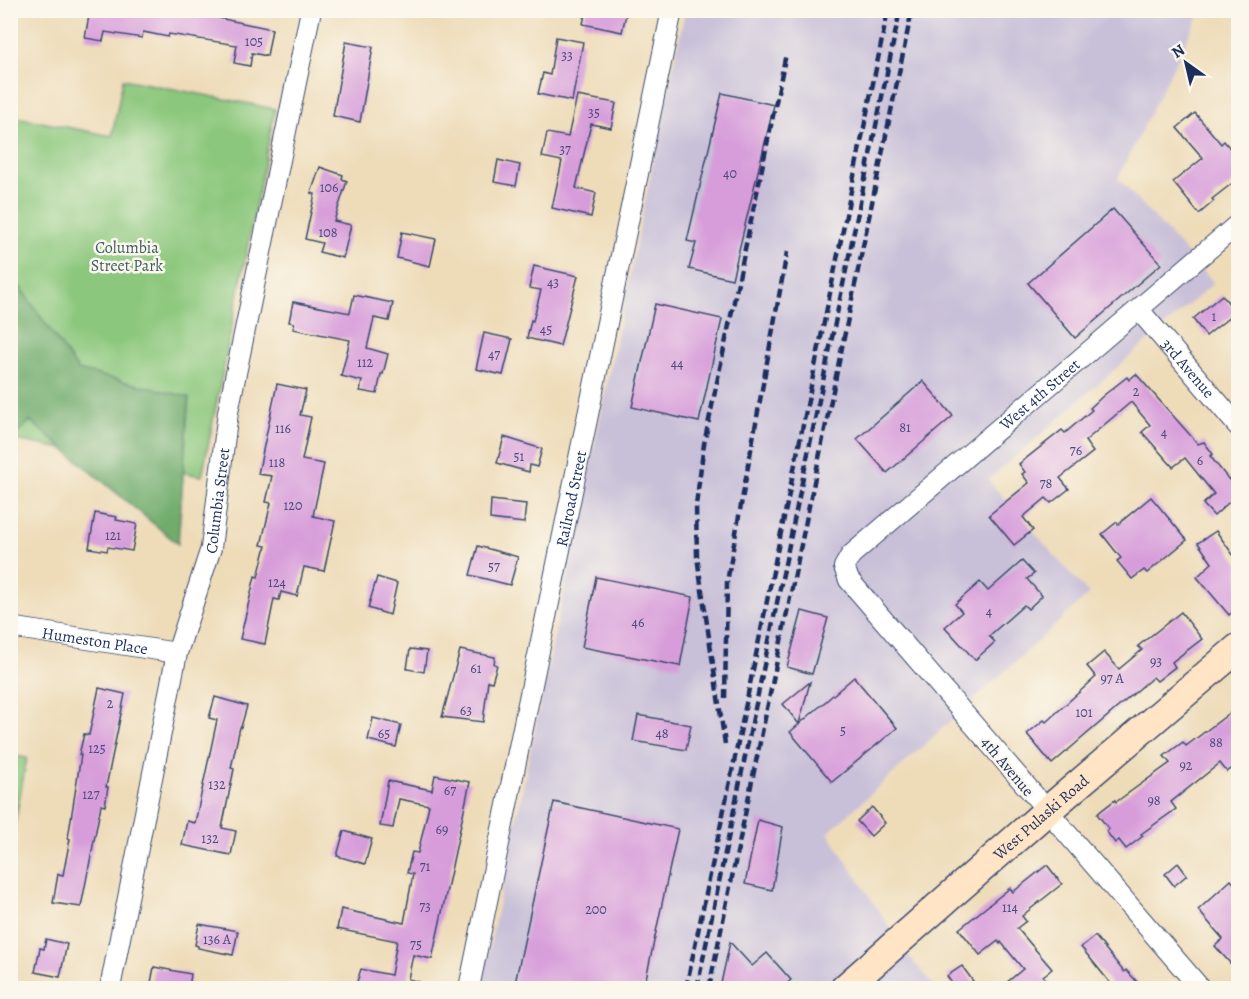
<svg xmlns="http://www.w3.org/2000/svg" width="1249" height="999" font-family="Alegreya,serif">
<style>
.industrial{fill:#c8bfd8}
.green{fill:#8bc77c;stroke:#537b6d;stroke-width:1.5}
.forest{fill:#70ac6c;stroke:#466e65;stroke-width:1.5}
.building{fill:#d79dda}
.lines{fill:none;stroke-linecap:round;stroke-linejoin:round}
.minor-casing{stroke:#3b496c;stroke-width:22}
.secondary-casing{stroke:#3b496c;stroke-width:31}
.minor{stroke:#fff;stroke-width:20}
.secondary{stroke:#ffe4c6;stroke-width:28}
.rail{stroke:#1b2f5e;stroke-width:4.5;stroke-dasharray:9 4.5;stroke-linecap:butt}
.labels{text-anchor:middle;stroke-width:5;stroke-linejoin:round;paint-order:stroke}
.number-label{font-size:14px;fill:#4a4a7d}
.park-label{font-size:16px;fill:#3d5d67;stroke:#fbf7ec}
.street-label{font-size:16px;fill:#1b2f5e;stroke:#fbf7ec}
</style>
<rect width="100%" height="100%" fill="#fbf7ec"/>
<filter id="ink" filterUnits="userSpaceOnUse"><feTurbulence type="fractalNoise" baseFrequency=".0167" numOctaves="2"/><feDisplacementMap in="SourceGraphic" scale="12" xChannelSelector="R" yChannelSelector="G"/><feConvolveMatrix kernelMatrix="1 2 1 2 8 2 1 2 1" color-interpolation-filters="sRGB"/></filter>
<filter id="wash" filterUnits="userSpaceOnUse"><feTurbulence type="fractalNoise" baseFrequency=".008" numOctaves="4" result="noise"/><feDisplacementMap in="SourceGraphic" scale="24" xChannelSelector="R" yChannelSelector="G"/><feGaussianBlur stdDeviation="1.35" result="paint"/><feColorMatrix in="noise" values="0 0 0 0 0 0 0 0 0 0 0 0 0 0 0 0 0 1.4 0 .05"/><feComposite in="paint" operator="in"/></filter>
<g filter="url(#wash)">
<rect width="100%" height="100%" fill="#eedcb9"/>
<!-- industrial -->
<path class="industrial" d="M685,11H1201L1118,178L1214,283L988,480L1089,594L828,833L907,954L936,988H481Z"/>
<!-- green -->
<g class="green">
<path d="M123,79L275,109L202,476L11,439V116L112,136Z"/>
<path d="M11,755L27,758L11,843L10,755Z"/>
</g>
<!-- forest -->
<path class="forest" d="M11,274L78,370L189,397L178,544L30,421L11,440Z"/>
<g id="blocks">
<!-- building -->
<g class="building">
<path d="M90,10H180L272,29L267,56L252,53L250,66L234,63L237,45L169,34L168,37L143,32L142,38L105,32L103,41L85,38Z"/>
<path d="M586,10H627L622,32L583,24Z"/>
<path d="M556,37L583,42L572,101L538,94L543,73L550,75Z"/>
<path d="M346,42L373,47L360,122L333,116Z"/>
<path d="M722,93L774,105L732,279L689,269L696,243L687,241Z"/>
<path d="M577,96L616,103L611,128L591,124L576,188L596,193L591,217L552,208L562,161L542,157L547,133L568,137Z"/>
<path d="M1195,113L1221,144L1224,141L1239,159V178L1212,199L1214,201L1199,214L1173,182L1203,158L1177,128Z"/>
<path d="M498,160L520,165L516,186L494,182Z"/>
<path d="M320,167L343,175L342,179L347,181L334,221L351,225L343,258L319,252L322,243L305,239L315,194L311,193Z"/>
<path d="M1113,209L1161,264L1075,338L1028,283Z"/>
<path d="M402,232L436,239L430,266L397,258Z"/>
<path d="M534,266L578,276L560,346L527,338L531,320L533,321L541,290L529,288Z"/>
<path d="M354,295L393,303L389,321L374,318L367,348L388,354L383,374H381L377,394L360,391L362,381L341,376L350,340L293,329L294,323L289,322L293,302L350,313Z"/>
<path d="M1222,295L1236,312L1206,336L1193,319Z"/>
<path d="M655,304L722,319L699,422L632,407Z"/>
<path d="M484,333L512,339L503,375L476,369Z"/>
<path d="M1136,374L1198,444L1204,442L1213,454L1210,456L1229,480L1239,472V493L1214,516L1203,504L1214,494L1185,458L1173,467L1142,432L1150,425L1131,402L1085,441L1093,452L1060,478L1069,489L1051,503L1046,498L1023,517L1033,530L1014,545L989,515L1029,483L1022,474L1025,472L1019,464L1062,430L1065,433L1092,410L1090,408L1104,395L1127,377L1129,380Z"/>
<path d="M923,381L953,416L887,473L857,439Z"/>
<path d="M277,384L306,390L300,415L311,417L302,460L324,464L313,516L335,521L324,571L304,567L297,596L281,592L279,600L274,599L265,644L240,639L255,576L258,577L266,546L261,545L271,503L266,502L272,476L258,474Z"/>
<path d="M504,437L542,449L537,467L530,465L529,472L497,463Z"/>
<path d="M1151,497L1187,540L1147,573L1144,570L1132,579L1117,561L1121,558L1102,534L1117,522L1118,524Z"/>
<path d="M491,500L526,504L524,523L490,519Z"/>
<path d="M95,513L117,517L116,520L137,524L132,551L108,547L107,551L89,548Z"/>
<path d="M1216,531L1239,563V607L1229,615L1197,577L1212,563L1198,543Z"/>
<path d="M478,546L518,557L510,585L470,575Z"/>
<path d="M1022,561L1034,574L1027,579L1042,596L1028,609L1024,605L989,636L995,642L975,660L945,627L962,612L955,604L980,582L988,591Z"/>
<path d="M377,577L397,583L390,615L368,608Z"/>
<path d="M596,577L693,597L680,666L582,647Z"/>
<path d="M802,611L828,618L812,674L787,667Z"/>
<path d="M1181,612L1202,639L1172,662L1175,667L1157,681L1153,677L1052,764L1027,734L1044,720L1046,722L1096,677L1087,666L1104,652L1119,669L1142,650L1138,646Z"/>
<path d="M410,649L427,651L424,672L407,669Z"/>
<path d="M460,650L495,657L494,664L497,665L492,682L488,681L483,722L442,717Z"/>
<path d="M854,677L897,728L832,782L790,732Z"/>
<path d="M810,682L799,724L783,704Z"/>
<path d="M99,688L125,694L106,787H108L105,806L101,805L81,907L53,903L58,874L63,875L70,839L68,838L81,755H79L84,734L89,735Z"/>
<path d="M215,697L247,706L241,727H240L231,768L234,769L222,828L236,831L231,855L182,845L187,821L195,823L217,720L209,718Z"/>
<path d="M1239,706V763L1227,772L1220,763L1171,802L1176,809L1141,834L1143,836L1126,849L1119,840L1115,843L1106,831L1109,829L1097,814L1115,800L1116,802L1170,763L1164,756L1183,742L1186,746Z"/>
<path d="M638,715L691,725L686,750L633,741Z"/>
<path d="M373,718L401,725L396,747L368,740Z"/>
<path d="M435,775L470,782L432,959L413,955L408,979L420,982L419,988H355L361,969L391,975L397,941L337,929L341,909L404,923L413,874L407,873L412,852L418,853L429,805L399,799L393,828L380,826L388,781L432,790Z"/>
<path d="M554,802L678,829L644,988H514Z"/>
<path d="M872,807L885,823L871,836L857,821Z"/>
<path d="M758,820L783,827L772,890L745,884Z"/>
<path d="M344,831L372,839L365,864L337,856Z"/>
<path d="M1178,863L1187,875L1174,886L1165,874Z"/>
<path d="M1047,865L1062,884L1028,911L1022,916L1026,921L1017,928L1052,969L1043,976L1053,988H1000L1023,969L1001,942L1000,944L998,941L980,955L959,929L1010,888L1013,892Z"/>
<path d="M1231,880L1239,889V973L1215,946L1223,939L1198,910Z"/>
<path d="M199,924L238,931L233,955L198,948V946L195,945Z"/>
<path d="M1095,936L1124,972L1126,970L1143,988H1106L1111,984L1081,947Z"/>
<path d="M46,939L67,944L60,977L35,972L40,948L44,949Z"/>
<path d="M730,942L752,966L767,953L791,980L781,988H720Z"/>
<path d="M962,966L978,988H955L947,976Z"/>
<path d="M154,967L191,974L189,988H150Z"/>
</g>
</g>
</g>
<g filter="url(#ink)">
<use href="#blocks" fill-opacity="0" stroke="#3b496c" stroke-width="1.5"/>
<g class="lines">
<!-- minor casing -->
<g class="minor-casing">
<g id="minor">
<path id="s1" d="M1139,310L1238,426"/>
<path id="s2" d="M10,627L177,653"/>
<path id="s3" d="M110,988L177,653L211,548L228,412L311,10"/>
<path id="s4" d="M469,988L672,10"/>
<path id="s5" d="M1200,988L849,580L844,567L851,555L1238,224"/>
</g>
</g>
<!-- secondary casing -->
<g class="secondary-casing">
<g id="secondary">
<path id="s6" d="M845,988L1047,811L1238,648"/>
</g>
</g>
<!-- minor -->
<use href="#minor" class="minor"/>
<!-- secondary -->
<use href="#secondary" class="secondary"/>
<!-- rail -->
<g class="rail">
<path d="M725,698L727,582L787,252"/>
<path d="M725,744L697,557L696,505L704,444L786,54"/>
<path d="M686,988L733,767L888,10"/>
<path d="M697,988L900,10"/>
<path d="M709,988L912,10"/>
</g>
</g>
</g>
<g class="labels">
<!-- number labels -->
<g class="number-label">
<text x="254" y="46">105</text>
<text x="567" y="60">33</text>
<text x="594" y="117">35</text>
<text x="565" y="154">37</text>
<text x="730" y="178">40</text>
<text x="329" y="192">106</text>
<text x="328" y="237">108</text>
<text x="553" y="287">43</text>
<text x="1214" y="321">1</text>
<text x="546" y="334">45</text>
<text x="494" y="359">47</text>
<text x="365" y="367">112</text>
<text x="677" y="368">44</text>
<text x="1136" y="396">2</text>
<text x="905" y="432">81</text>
<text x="283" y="433">116</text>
<text x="1164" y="437">4</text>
<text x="1076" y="455">76</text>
<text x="519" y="461">51</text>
<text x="1200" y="465">6</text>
<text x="277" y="467">118</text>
<text x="1046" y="488">78</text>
<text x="293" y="510">120</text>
<text x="113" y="540">121</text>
<text x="494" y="571">57</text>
<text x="277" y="587">124</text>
<text x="989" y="616">4</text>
<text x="638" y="627">46</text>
<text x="1156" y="666">93</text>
<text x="476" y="673">61</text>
<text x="1112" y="683">97 A</text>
<text x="110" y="708">2</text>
<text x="466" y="715">63</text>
<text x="1084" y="717">101</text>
<text x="843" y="735">5</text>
<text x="384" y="738">65</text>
<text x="662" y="738">48</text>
<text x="1216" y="747">88</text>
<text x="97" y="753">125</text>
<text x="1186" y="770">92</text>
<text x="217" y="789">132</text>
<text x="450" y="795">67</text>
<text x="91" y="799">127</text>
<text x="1154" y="805">98</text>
<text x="442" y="834">69</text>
<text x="210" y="843">132</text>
<text x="425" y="871">71</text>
<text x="425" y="911">73</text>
<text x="1010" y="912">114</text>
<text x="596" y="914">200</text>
<text x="217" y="944">136 A</text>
<text x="416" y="949">75</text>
</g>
<!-- park labels -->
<g class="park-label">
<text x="127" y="253">Columbia<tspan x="127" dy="18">Street Park</tspan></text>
</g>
<!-- street labels -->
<g class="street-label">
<text dy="6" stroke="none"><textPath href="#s1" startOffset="76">3rd Avenue</textPath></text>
<text dy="6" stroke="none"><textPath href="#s5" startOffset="814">West 4th Street</textPath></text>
<text dy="6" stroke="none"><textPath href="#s4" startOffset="500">Railroad Street</textPath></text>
<text dy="6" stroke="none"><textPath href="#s3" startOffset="500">Columbia Street</textPath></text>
<text dy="6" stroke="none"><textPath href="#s2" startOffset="86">Humeston Place</textPath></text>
<text transform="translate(1008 766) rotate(50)" y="6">4th Avenue</text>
<text dy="6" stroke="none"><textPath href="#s6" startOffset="260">West Pulaski Road</textPath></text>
</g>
</g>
<!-- margin -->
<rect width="1249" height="999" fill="none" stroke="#fbf7ec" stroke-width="36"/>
<!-- north arrow -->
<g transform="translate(1186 63) rotate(326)" stroke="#fbf7ec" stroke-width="4.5" paint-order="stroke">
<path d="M0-4.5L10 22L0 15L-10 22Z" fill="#1b2f5e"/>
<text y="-9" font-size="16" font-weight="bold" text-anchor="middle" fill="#1b2f5e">N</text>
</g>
</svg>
